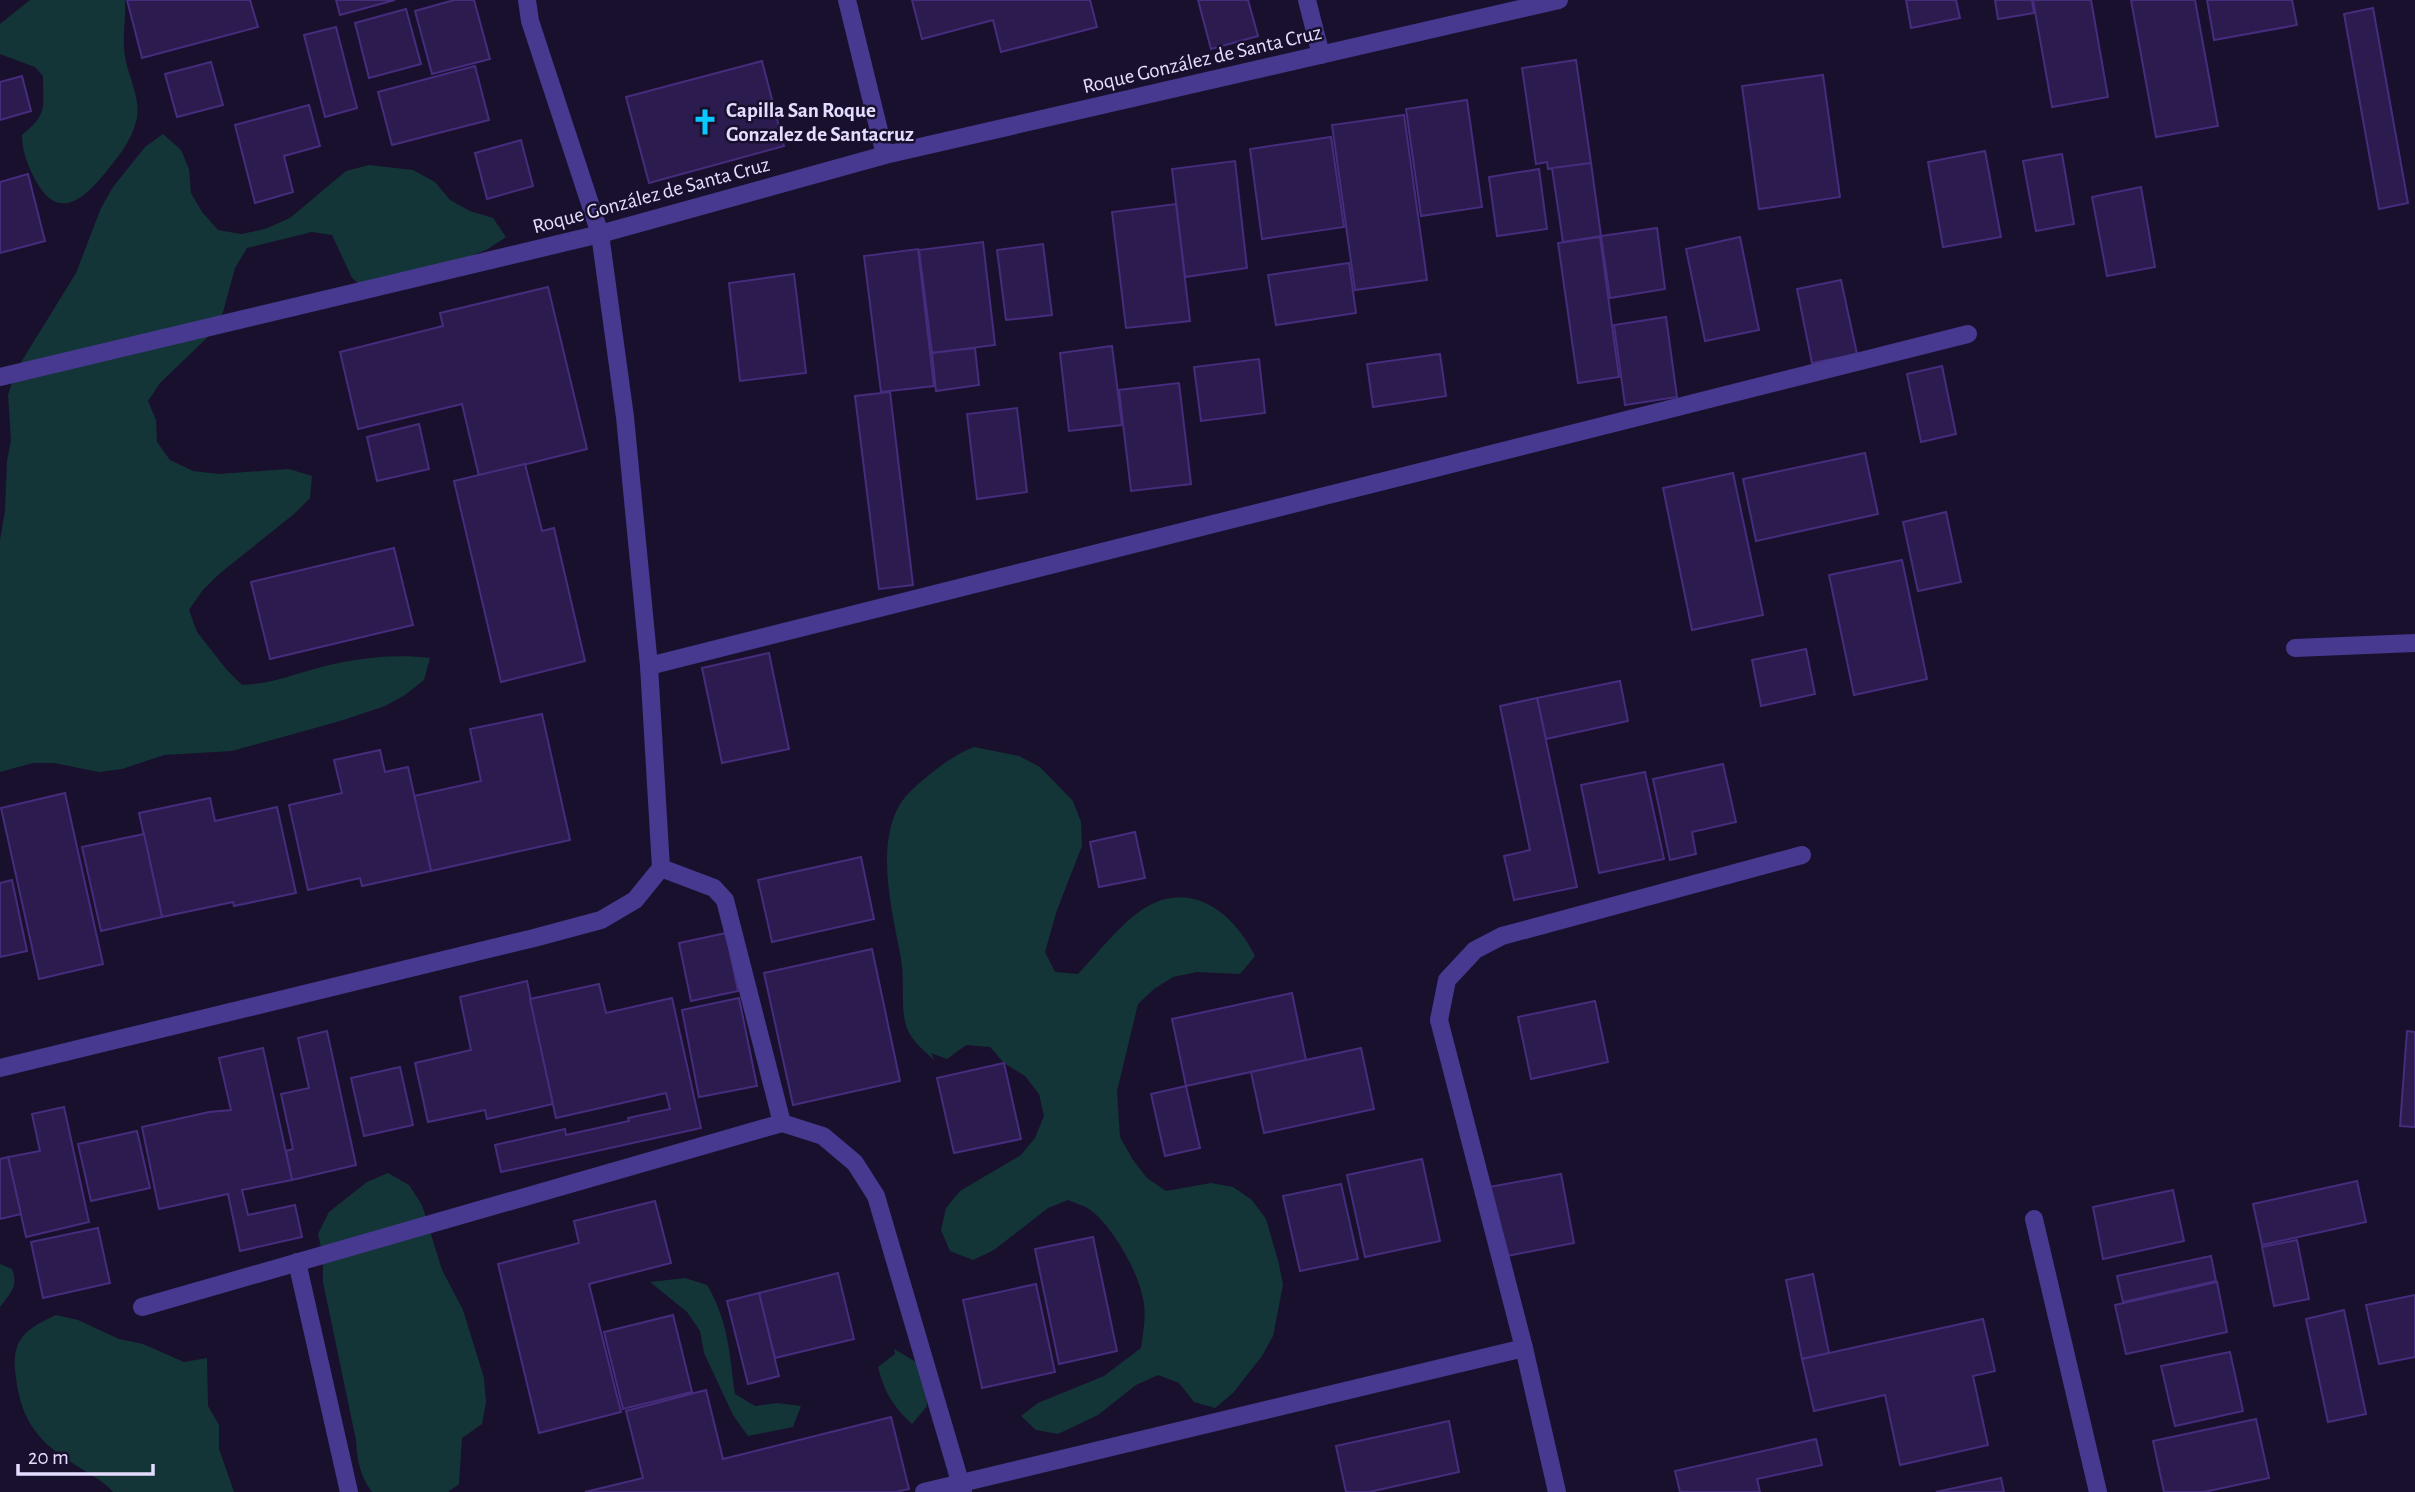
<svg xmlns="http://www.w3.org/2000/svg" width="2415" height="1492" font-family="'Alegreya Sans',sans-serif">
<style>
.green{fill:#133538}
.building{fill:#2c1b4f;stroke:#462c7d;stroke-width:2}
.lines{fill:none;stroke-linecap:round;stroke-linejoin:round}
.service{stroke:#47398f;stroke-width:18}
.minor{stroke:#47398f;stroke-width:18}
.labels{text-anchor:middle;stroke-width:5;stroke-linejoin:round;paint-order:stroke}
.street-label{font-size:21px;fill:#e5ddff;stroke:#19102d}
.poi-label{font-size:21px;font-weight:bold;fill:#e5ddff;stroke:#19102d;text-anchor:start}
</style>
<rect width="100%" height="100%" fill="#19102d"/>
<!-- green -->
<g class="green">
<path d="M30,0H125C126,16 123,32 124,48C125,73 143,98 136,122C131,140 120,155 109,168C88,195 60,225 36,181C28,166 22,152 22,135C48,114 43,108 43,76L35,67L0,54V24Z"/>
<path d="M163,134L181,150L189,169L191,193L202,212L218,230L241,234L265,229L290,218L346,171L369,165L413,170L435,182L450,200L470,211L493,218L506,237L486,250L372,294L352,278L332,235L312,232L247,248L235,268L223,312L212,333L160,383L148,401L156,420L157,442L170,460L193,471L218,474L289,469L312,476L310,498L294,514L219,574L202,591L189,610L197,632L226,669L242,685C269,684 285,677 311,670C348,659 391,653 430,658L424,680L405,695L385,706L340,721L232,751L164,755L122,769L99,772L54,763H33L0,772V540L5,511L7,461L11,440L8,395L15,372L76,273L101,208L113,187L145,147Z"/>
<path d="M974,747L1019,756L1040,767L1073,801L1081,822L1082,846L1057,910L1045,952L1055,972L1078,974C1099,952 1118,926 1143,909C1191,878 1234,913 1255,956L1240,974L1197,972L1173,977L1154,989L1138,1004L1117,1091L1120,1137L1133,1160L1147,1178L1166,1191L1211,1183L1233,1187L1252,1200L1266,1219L1279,1264L1283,1285L1273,1336L1262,1356L1233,1393L1215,1408L1194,1402L1179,1383L1158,1375L1136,1385L1098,1415L1058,1434L1036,1430L1021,1416L1038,1403L1104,1376L1141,1348C1143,1333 1146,1318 1144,1304C1140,1274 1113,1226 1089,1209C1083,1205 1074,1203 1068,1200L1048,1208L994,1250L973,1260L950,1251L941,1230L946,1208L960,1191L1021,1155L1035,1138L1044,1116L1039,1094L1025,1076L1004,1063L990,1047L966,1045L947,1059L931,1053L934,1060C924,1051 912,1041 907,1028C900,1012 905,978 901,959C893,914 875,849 899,806C906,794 918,784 929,775C944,763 956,754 974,747Z"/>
<path d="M388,1173L409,1185L422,1205L442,1270L463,1310L484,1378L486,1402L482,1424L462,1438L459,1484L448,1492H372C360,1476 357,1460 356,1440L323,1282V1257L318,1234L329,1212L367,1182Z"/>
<path d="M0,1264L12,1269C19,1287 10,1293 0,1307Z"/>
<path d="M685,1278L707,1285C729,1322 729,1353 735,1394L755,1406L777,1403L801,1406L793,1427L748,1436L733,1415L704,1353L700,1331L687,1312L650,1282Z"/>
<path d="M56,1315L78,1320L119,1339L143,1344L184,1362L207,1358L208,1406L219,1425V1449L234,1492H113C103,1480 87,1473 74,1464C34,1440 19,1415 15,1369C12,1337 30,1327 56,1315Z"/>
<path d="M894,1349L916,1362L925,1384L927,1406L912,1424C892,1405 885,1393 878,1367L895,1354Z"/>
</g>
<!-- building -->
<g class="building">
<path d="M127,0H250L258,27L142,58Z"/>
<path d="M336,0H395L340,15Z"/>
<path d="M454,0H474L490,59L432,74L415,11Z"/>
<path d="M912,0H1090L1097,27L1001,52L993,20L922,39Z"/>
<path d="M1198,0H1248L1258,36L1211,49Z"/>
<path d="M1906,0H1956L1960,18L1911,28Z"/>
<path d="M1995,0H2032L2034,13L1998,19Z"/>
<path d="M2033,0H2091L2108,97L2052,107Z"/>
<path d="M2131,0H2195L2218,126L2156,137Z"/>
<path d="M2207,0H2292L2297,25L2214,40Z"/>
<path d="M2373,8L2408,203L2379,209L2344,14Z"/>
<path d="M406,9L421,64L369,78L355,23Z"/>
<path d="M336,27L357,108L325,117L304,35Z"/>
<path d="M1576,60L1591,163L1548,169L1547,162L1536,164L1522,68Z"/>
<path d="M762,61L784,146L649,183L626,97Z"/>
<path d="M211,62L223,105L177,117L165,74Z"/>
<path d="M475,66L489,120L392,145L378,92Z"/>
<path d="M1823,75L1840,197L1759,209L1742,86Z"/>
<path d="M22,76L31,111L0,120V82Z"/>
<path d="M1467,100L1482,207L1421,216L1406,109Z"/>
<path d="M309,105L320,146L284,156L293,192L255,203L235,125Z"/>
<path d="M1404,115L1427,280L1355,290L1332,125Z"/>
<path d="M1331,137L1344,227L1262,239L1250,149Z"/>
<path d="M521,140L533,186L487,199L475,153Z"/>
<path d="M1985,151L2001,237L1943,247L1928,162Z"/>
<path d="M2062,154L2074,224L2036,231L2023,161Z"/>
<path d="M1235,161L1247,268L1185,277L1172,169Z"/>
<path d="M1591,163L1601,236L1563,242L1552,168Z"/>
<path d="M1539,169L1547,229L1497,236L1489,177Z"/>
<path d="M28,174L45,241L0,253V182Z"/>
<path d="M2141,187L2155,267L2107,276L2092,197Z"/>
<path d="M1176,204L1190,321L1126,328L1112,212Z"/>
<path d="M1657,228L1665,289L1610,298L1601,236Z"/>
<path d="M1600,237L1619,377L1578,383L1558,243Z"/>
<path d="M1740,237L1759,330L1705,341L1686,249Z"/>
<path d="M983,242L995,345L932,353L919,250Z"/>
<path d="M1043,244L1052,315L1006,320L997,250Z"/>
<path d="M918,249L934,386L881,392L864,256Z"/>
<path d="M1349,263L1356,313L1276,325L1268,275Z"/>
<path d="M794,274L806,373L740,381L729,283Z"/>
<path d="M1841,280L1857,354L1812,363L1797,289Z"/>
<path d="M548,287L587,449L479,476L462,404L358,429L340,352L443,326L440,313Z"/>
<path d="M1666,317L1677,397L1625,405L1614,325Z"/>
<path d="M1112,346L1122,425L1069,431L1060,353Z"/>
<path d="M975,348L979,385L936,391L932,353Z"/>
<path d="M1440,354L1446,396L1373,407L1367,364Z"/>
<path d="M1259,359L1265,413L1201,421L1194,367Z"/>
<path d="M1942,366L1956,434L1921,442L1907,374Z"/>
<path d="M1179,383L1191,484L1131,491L1119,390Z"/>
<path d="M890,392L913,585L879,589L855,396Z"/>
<path d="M1017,408L1027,492L977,499L967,414Z"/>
<path d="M419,424L429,469L377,481L367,437Z"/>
<path d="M1865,453L1878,514L1756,541L1743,479Z"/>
<path d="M525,464L542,531L554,528L585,661L501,682L454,481Z"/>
<path d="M1733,473L1763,615L1692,630L1663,488Z"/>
<path d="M1946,512L1961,582L1918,591L1903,522Z"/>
<path d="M394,548L413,625L270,659L251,582Z"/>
<path d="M1902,560L1927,679L1854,695L1829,575Z"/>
<path d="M1806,649L1815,694L1761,706L1752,660Z"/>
<path d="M769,653L789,749L722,763L702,668Z"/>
<path d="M1620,681L1628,721L1546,739L1537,698Z"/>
<path d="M1537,698L1577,887L1514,900L1504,856L1530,850L1500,706Z"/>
<path d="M542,714L570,840L431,871L414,796L481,781L470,729Z"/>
<path d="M380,750L385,772L408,767L431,871L362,886L360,878L308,890L289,805L342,793L334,760Z"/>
<path d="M1723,764L1736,822L1692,832L1696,854L1670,860L1653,779Z"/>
<path d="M1645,772L1664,859L1599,873L1581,785Z"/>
<path d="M65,793L103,964L39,979L1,808Z"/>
<path d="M210,798L215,821L277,807L296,893L234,906L233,902L162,917L139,813Z"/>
<path d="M1135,832L1145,878L1099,887L1090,842Z"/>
<path d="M144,834L162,917L101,931L82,847Z"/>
<path d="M861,857L874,919L772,942L758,880Z"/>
<path d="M12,880L27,951L0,957V883Z"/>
<path d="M726,933L738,991L691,1001L679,943Z"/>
<path d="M872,949L900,1081L793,1105L764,973Z"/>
<path d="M527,981L553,1104L487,1119L485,1110L428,1122L415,1063L471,1050L460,997Z"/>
<path d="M599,984L606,1013L672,998L701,1128L501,1172L495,1145L565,1129L566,1135L629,1121L628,1118L670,1109L666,1093L556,1118L530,999Z"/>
<path d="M1292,993L1306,1060L1186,1086L1172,1019Z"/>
<path d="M739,998L757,1086L699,1097L682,1010Z"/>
<path d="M1595,1001L1608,1062L1531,1079L1518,1017Z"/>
<path d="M327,1031L356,1165L292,1180L286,1151L293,1149L281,1094L309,1088L298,1038Z"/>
<path d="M2407,1031L2415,1032V1127L2400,1126Z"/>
<path d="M263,1048L292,1180L242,1190L248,1215L295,1205L302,1237L240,1251L228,1194L159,1209L142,1127L209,1112L231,1110L219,1058Z"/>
<path d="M1361,1048L1374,1109L1264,1133L1251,1072Z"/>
<path d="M1004,1063L1021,1139L954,1153L937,1078Z"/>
<path d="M400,1067L413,1125L364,1136L351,1078Z"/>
<path d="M1186,1086L1200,1148L1165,1156L1151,1094Z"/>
<path d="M64,1107L89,1222L26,1237L8,1157L40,1151L32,1114Z"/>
<path d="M137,1131L150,1188L91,1201L78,1144Z"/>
<path d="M8,1157L21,1214L0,1219V1159Z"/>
<path d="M1422,1159L1440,1241L1365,1257L1347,1175Z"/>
<path d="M1561,1174L1574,1243L1502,1257L1489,1187Z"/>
<path d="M2357,1181L2366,1222L2262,1245L2253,1204Z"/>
<path d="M1341,1184L1358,1259L1300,1271L1283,1196Z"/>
<path d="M2173,1190L2184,1241L2103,1259L2093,1207Z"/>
<path d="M655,1201L671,1263L589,1284L621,1412L539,1433L498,1264L579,1243L574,1221Z"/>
<path d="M98,1228L110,1283L43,1298L31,1242Z"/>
<path d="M1093,1237L1117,1351L1059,1364L1035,1249Z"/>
<path d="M2297,1240L2309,1299L2274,1306L2262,1247Z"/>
<path d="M2211,1256L2216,1281L2123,1302L2117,1276Z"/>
<path d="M838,1273L854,1339L775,1358L759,1293Z"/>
<path d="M1813,1274L1829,1353L1802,1359L1786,1280Z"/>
<path d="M2217,1282L2227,1332L2126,1354L2115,1305Z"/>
<path d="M1036,1284L1055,1372L982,1388L963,1300Z"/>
<path d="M759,1293L779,1376L748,1384L727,1301Z"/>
<path d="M2415,1295V1357L2379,1364L2366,1305Z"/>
<path d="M2344,1310L2366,1414L2328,1422L2306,1319Z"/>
<path d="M673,1315L692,1392L623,1409L604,1332Z"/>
<path d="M1983,1319L1995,1371L1973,1376L1988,1445L1900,1465L1885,1395L1814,1411L1802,1359Z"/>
<path d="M2230,1352L2243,1411L2175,1426L2161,1366Z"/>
<path d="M706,1390L723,1459L891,1417L909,1489L896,1492H585L643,1478L626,1411Z"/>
<path d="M2256,1419L2269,1478L2204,1492H2164L2153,1441Z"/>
<path d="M1449,1421L1459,1472L1369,1492H1346L1336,1446Z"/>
<path d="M1816,1439L1822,1465L1757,1479L1760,1492H1680L1675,1471Z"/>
<path d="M2001,1478L2004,1492H1936Z"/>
</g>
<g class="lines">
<!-- service -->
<g class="service">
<path d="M2295,648L2415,643"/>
<path d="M1439,1020L1447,980L1475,950L1502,936L1802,855"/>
</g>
<!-- minor -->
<g class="minor">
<path d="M847,0L885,155"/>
<path d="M1307,0L1321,55"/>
<path d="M0,377L600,234L885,155L1559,0"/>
<path d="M649,666L1968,334"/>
<path d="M661,868L714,888L725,900L782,1123"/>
<path d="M1439,1020L1524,1348L1557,1492"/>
<path d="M0,1068L534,938L601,920L635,900L661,868L649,666L625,417L600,234L530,21L527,0"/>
<path d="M2034,1219L2098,1492"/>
<path d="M297,1262L349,1492"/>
<path d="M142,1307L782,1123L823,1136L855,1163L876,1196L963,1492"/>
<path d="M924,1492L1524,1348"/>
</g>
</g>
<!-- icons -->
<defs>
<g id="church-bare" transform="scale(2.1)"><path d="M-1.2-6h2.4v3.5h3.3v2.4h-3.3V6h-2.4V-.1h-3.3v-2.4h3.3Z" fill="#09c8ff" stroke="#19102d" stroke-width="2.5" paint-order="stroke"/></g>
</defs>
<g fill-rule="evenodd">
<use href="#church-bare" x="705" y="122"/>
</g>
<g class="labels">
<!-- street labels -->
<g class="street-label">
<text transform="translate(1202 59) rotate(-13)" y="7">Roque González de Santa Cruz</text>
<text transform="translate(651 195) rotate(-15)" y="7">Roque González de Santa Cruz</text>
</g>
<!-- poi labels -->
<g class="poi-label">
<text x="726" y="117">Capilla San Roque<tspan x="726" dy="24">Gonzalez de Santacruz</tspan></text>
</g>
</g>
<!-- scale -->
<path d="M18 1464v10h135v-10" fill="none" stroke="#e5ddff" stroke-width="3.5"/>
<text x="28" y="1464" font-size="21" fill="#e5ddff" stroke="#19102d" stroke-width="5" paint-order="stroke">20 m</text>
</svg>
